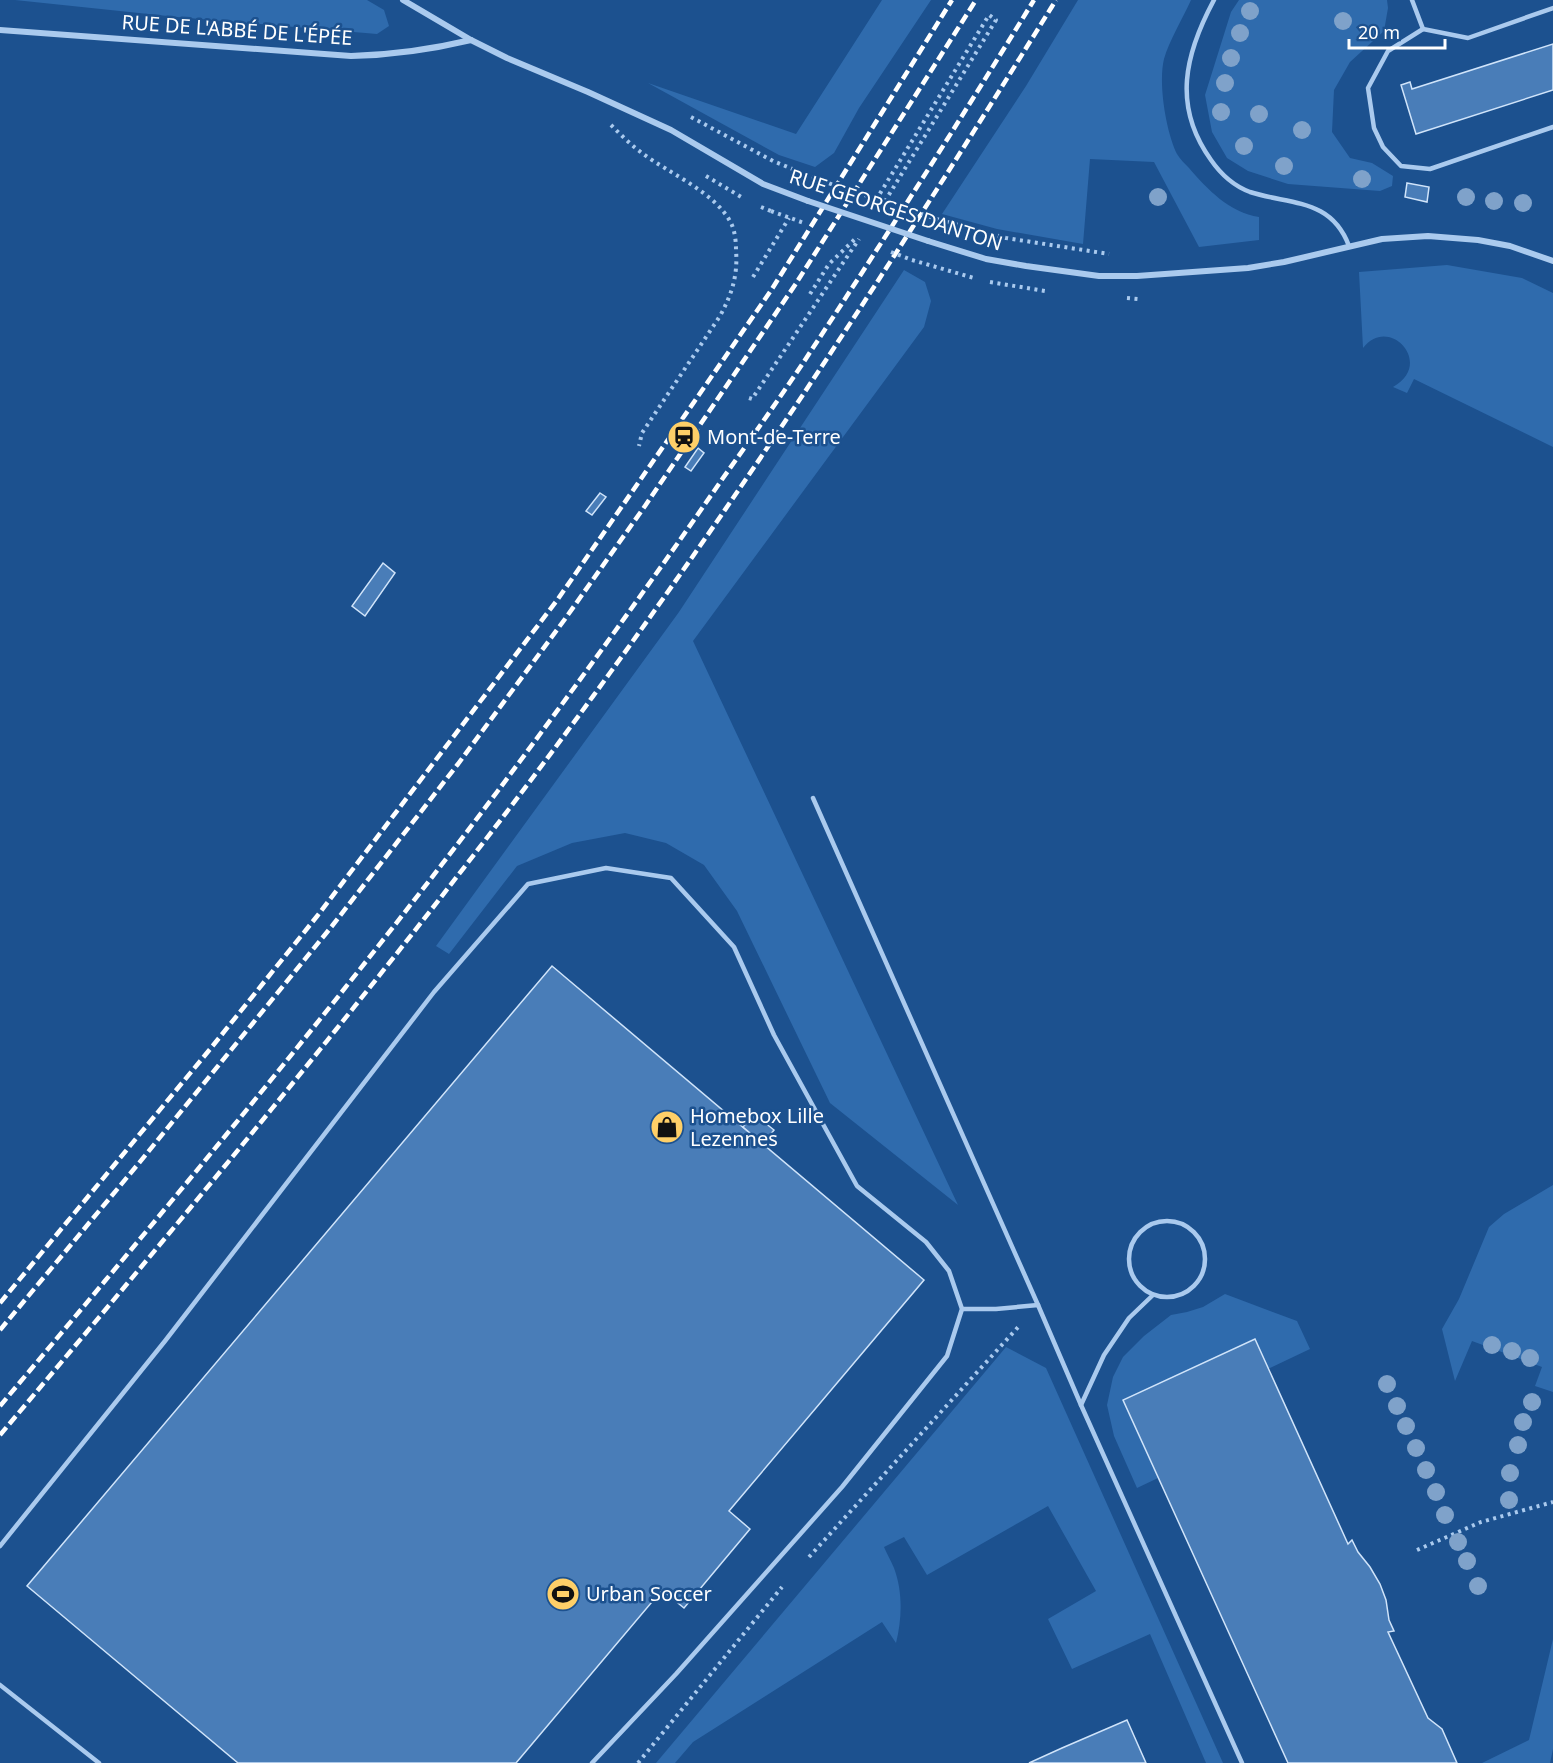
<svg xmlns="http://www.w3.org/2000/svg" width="1553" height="1763" font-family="'Noto Sans',sans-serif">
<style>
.green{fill:#2f6bad}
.building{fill:#497db8;stroke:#d0e4fa;stroke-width:1.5}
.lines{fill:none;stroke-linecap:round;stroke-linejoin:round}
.path{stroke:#aacaee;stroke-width:4;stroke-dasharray:3 4.5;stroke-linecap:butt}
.service{stroke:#aacaee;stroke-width:4.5}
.minor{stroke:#aacaee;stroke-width:6}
.rail{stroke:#fff;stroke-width:4.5;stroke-dasharray:10 4.5;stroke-linecap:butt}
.path-bridge{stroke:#aacaee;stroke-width:4;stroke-dasharray:3 4.5;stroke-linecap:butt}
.minor-bridge{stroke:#aacaee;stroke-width:6}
.tree{fill:#7fa2ca}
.labels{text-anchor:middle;stroke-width:5;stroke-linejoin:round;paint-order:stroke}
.street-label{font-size:20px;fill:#fff;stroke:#1c518f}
.poi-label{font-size:20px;fill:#fff;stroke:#1c518f;text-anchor:start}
</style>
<rect width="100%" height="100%" fill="#1c518f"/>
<!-- green -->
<g class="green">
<path d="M15,0H367L384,10L389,26L377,34L177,17Z"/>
<path d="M882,0H931L859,108L834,153L815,167L779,155L648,83L796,134Z"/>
<path d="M1078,0H1191C1183,18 1169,41 1164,59C1158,83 1166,132 1177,154C1180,159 1185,164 1189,168C1207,189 1230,213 1259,217V240L1199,247L1154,162L1090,159L1083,244L997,229L942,214L1026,86Z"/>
<path d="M1239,0H1387L1388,8L1384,31L1350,62L1334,90L1332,132L1350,158L1372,163L1393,176L1392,186L1380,191L1288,184L1248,171L1227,158L1212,132L1205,95L1231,12Z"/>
<path d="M1447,265L1522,278L1553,293V447L1414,379L1407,393L1393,387C1435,364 1389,314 1363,348L1359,272Z"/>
<path d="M904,270L925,282L931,301L924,327L693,641L958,1205L830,1103L737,911L704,865L666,843L625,833L572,843L517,866L449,954L436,946L679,612Z"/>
<path d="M1553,1185V1392L1535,1386L1542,1367L1472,1341L1455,1381L1442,1329L1459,1299L1489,1227L1504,1214Z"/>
<path d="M1225,1294L1297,1321L1310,1349L1268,1369L1123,1400L1158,1478L1137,1488L1114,1436L1107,1405L1113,1377L1123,1357L1144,1336L1171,1315L1187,1312L1203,1307Z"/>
<path d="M1006,1347L1046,1368L1223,1763H1206L1150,1634L1072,1669L1048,1619L1096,1591L1048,1506L927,1575L904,1537L884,1547C887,1554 891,1561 894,1568C903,1592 902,1619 896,1643L882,1622L693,1742L675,1763H656Z"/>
<path d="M1553,1639V1749L1550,1763H1482L1529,1740Z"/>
</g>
<!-- building -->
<g class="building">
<path d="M1553,44V90L1416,134L1401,85L1410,82L1412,89Z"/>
<path d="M1407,183L1429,187L1427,202L1405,197Z"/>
<path d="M698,448L704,453L691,471L685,467Z"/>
<path d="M600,493L606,497L592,515L586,511Z"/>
<path d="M383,563L395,573L365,616L352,606Z"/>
<path d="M552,966L924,1280L729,1511L750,1529L684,1608L662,1590L516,1763H238L27,1586Z"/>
<path d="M754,1114L774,1130L763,1144L743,1127Z"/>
<path d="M1255,1339L1348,1544L1352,1540L1358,1552L1370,1567L1380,1584L1386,1600L1389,1620L1394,1631L1388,1632L1428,1718L1442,1729L1457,1763H1288L1123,1400Z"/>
<path d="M1127,1720L1146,1763H1029L1062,1748Z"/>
</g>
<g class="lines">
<!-- path -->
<g class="path">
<path d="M691,117L773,161L822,181"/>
<path d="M611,125C621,135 631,145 642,153C670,174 715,192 731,223C735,231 736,242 736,250C738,275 732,294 720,316L642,433L639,446"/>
<path d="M706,176L743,198"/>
<path d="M876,200L989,15L996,20L882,206"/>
<path d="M761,207L771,211"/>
<path d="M940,220L1006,238L1109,254"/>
<path d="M912,260L974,278"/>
<path d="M753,277L789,218"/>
<path d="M990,282L1045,291"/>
<path d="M810,294L829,264L855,239"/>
<path d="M1127,298L1138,299"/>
<path d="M749,398L752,399L859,239"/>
<path d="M1417,1550L1481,1522L1553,1502"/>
<path d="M809,1557L1020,1325"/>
<path d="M638,1763L782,1587"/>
</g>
<!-- service -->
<g class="service">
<path d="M1214,0C1185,54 1172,106 1211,160C1220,173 1234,186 1250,192C1290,205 1331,198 1349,246"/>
<path d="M1412,0L1423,29L1388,51L1368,88L1374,128L1383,147L1401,166L1430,169L1553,127"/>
<path d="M1423,29L1468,38L1553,8"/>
<path d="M813,798L1038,1305"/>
<circle cx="1167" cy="1259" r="38"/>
<path d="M1153,1295L1129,1318L1104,1355L1081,1405L1242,1763"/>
<path d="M962,1309H996L1038,1305L1081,1405"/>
<path d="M0,1546L165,1341L434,992L528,884L606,868L671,878L734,947L774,1035L857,1186L926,1242L949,1271L962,1309L947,1356L842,1487L676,1674L592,1763"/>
<path d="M0,1685L99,1763"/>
</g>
<!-- minor -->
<g class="minor">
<path d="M403,0L471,40L507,58L588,92L671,130L763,184L808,201"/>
<path d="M0,30L351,56C394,55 429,50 471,40"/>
<path d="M928,241L986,259L1026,266L1099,276H1137L1248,268L1284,262L1382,239L1428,236L1478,240L1510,246L1553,261"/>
</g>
<!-- rail -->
<g class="rail">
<path d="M0,1303L211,1048L318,915L558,599L772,289L952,0"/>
<path d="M0,1330L139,1163L332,926L458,764L565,619L645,506L795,285L976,0"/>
<path d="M0,1406C170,1204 339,1002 497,792C574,689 650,584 723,478C750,440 777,402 803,363C882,243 959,122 1034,0"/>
<path d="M0,1435C173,1230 346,1023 509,809C706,550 884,277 1056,0"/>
</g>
<!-- path-bridge -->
<g class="path-bridge">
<path d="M822,181L940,220"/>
<path d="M771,211L804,223"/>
<path d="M891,252L912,260"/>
</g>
<!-- minor-bridge -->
<path class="minor-bridge" d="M808,201L928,241"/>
</g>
<!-- trees -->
<g class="tree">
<circle cx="1250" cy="11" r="9"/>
<circle cx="1343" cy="21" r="9"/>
<circle cx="1240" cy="33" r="9"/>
<circle cx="1231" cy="58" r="9"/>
<circle cx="1225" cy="83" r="9"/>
<circle cx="1221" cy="112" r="9"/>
<circle cx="1259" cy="114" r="9"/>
<circle cx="1302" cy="130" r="9"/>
<circle cx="1244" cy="146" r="9"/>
<circle cx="1284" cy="166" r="9"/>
<circle cx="1362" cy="179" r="9"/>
<circle cx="1158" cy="197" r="9"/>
<circle cx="1466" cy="197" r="9"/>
<circle cx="1494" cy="201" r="9"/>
<circle cx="1523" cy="203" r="9"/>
<circle cx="1492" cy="1345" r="9"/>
<circle cx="1512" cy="1351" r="9"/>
<circle cx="1530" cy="1358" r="9"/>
<circle cx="1387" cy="1384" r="9"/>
<circle cx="1532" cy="1402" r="9"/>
<circle cx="1397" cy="1406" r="9"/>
<circle cx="1523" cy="1422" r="9"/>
<circle cx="1406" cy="1426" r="9"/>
<circle cx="1518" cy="1445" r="9"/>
<circle cx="1416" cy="1448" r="9"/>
<circle cx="1426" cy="1470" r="9"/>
<circle cx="1510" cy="1473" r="9"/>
<circle cx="1436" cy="1492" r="9"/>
<circle cx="1509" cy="1500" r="9"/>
<circle cx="1445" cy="1515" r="9"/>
<circle cx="1458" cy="1542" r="9"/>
<circle cx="1467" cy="1561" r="9"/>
<circle cx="1478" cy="1586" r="9"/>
</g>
<!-- icons -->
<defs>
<g id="station-disc" transform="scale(1.725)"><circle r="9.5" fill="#fecf68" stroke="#1c518f"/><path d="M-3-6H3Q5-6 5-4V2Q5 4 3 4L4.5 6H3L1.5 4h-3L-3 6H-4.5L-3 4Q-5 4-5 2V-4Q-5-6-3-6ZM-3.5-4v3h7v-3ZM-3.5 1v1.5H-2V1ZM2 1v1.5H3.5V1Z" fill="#111"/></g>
<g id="shop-disc" transform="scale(1.725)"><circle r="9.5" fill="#fecf68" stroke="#1c518f"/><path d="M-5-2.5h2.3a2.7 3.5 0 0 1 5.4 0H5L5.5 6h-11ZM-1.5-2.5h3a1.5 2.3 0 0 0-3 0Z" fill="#111"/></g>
<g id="stadium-disc" transform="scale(1.725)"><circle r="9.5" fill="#fecf68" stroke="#1c518f"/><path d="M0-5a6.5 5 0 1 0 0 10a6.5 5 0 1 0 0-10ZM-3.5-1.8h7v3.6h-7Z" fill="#111"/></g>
</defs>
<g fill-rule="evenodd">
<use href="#station-disc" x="684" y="437"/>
<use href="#shop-disc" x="667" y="1127"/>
<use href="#stadium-disc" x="563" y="1594"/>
</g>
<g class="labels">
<!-- street labels -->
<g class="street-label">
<text transform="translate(237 30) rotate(4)" y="7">RUE DE L'ABBÉ DE L'ÉPÉE</text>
<text transform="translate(896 210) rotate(18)" y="7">RUE GEORGES DANTON</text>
</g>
<!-- poi labels -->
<g class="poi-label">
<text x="707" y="444">Mont-de-Terre</text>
<text x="690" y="1123">Homebox Lille<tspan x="690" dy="23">Lezennes</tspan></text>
<text x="586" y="1601">Urban Soccer</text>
</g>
</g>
<!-- scale -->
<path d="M1349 39v9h96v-9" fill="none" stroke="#ffffff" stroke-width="3"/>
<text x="1358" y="39" font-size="18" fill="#ffffff" stroke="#1c518f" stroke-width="4.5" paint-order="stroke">20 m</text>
</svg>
